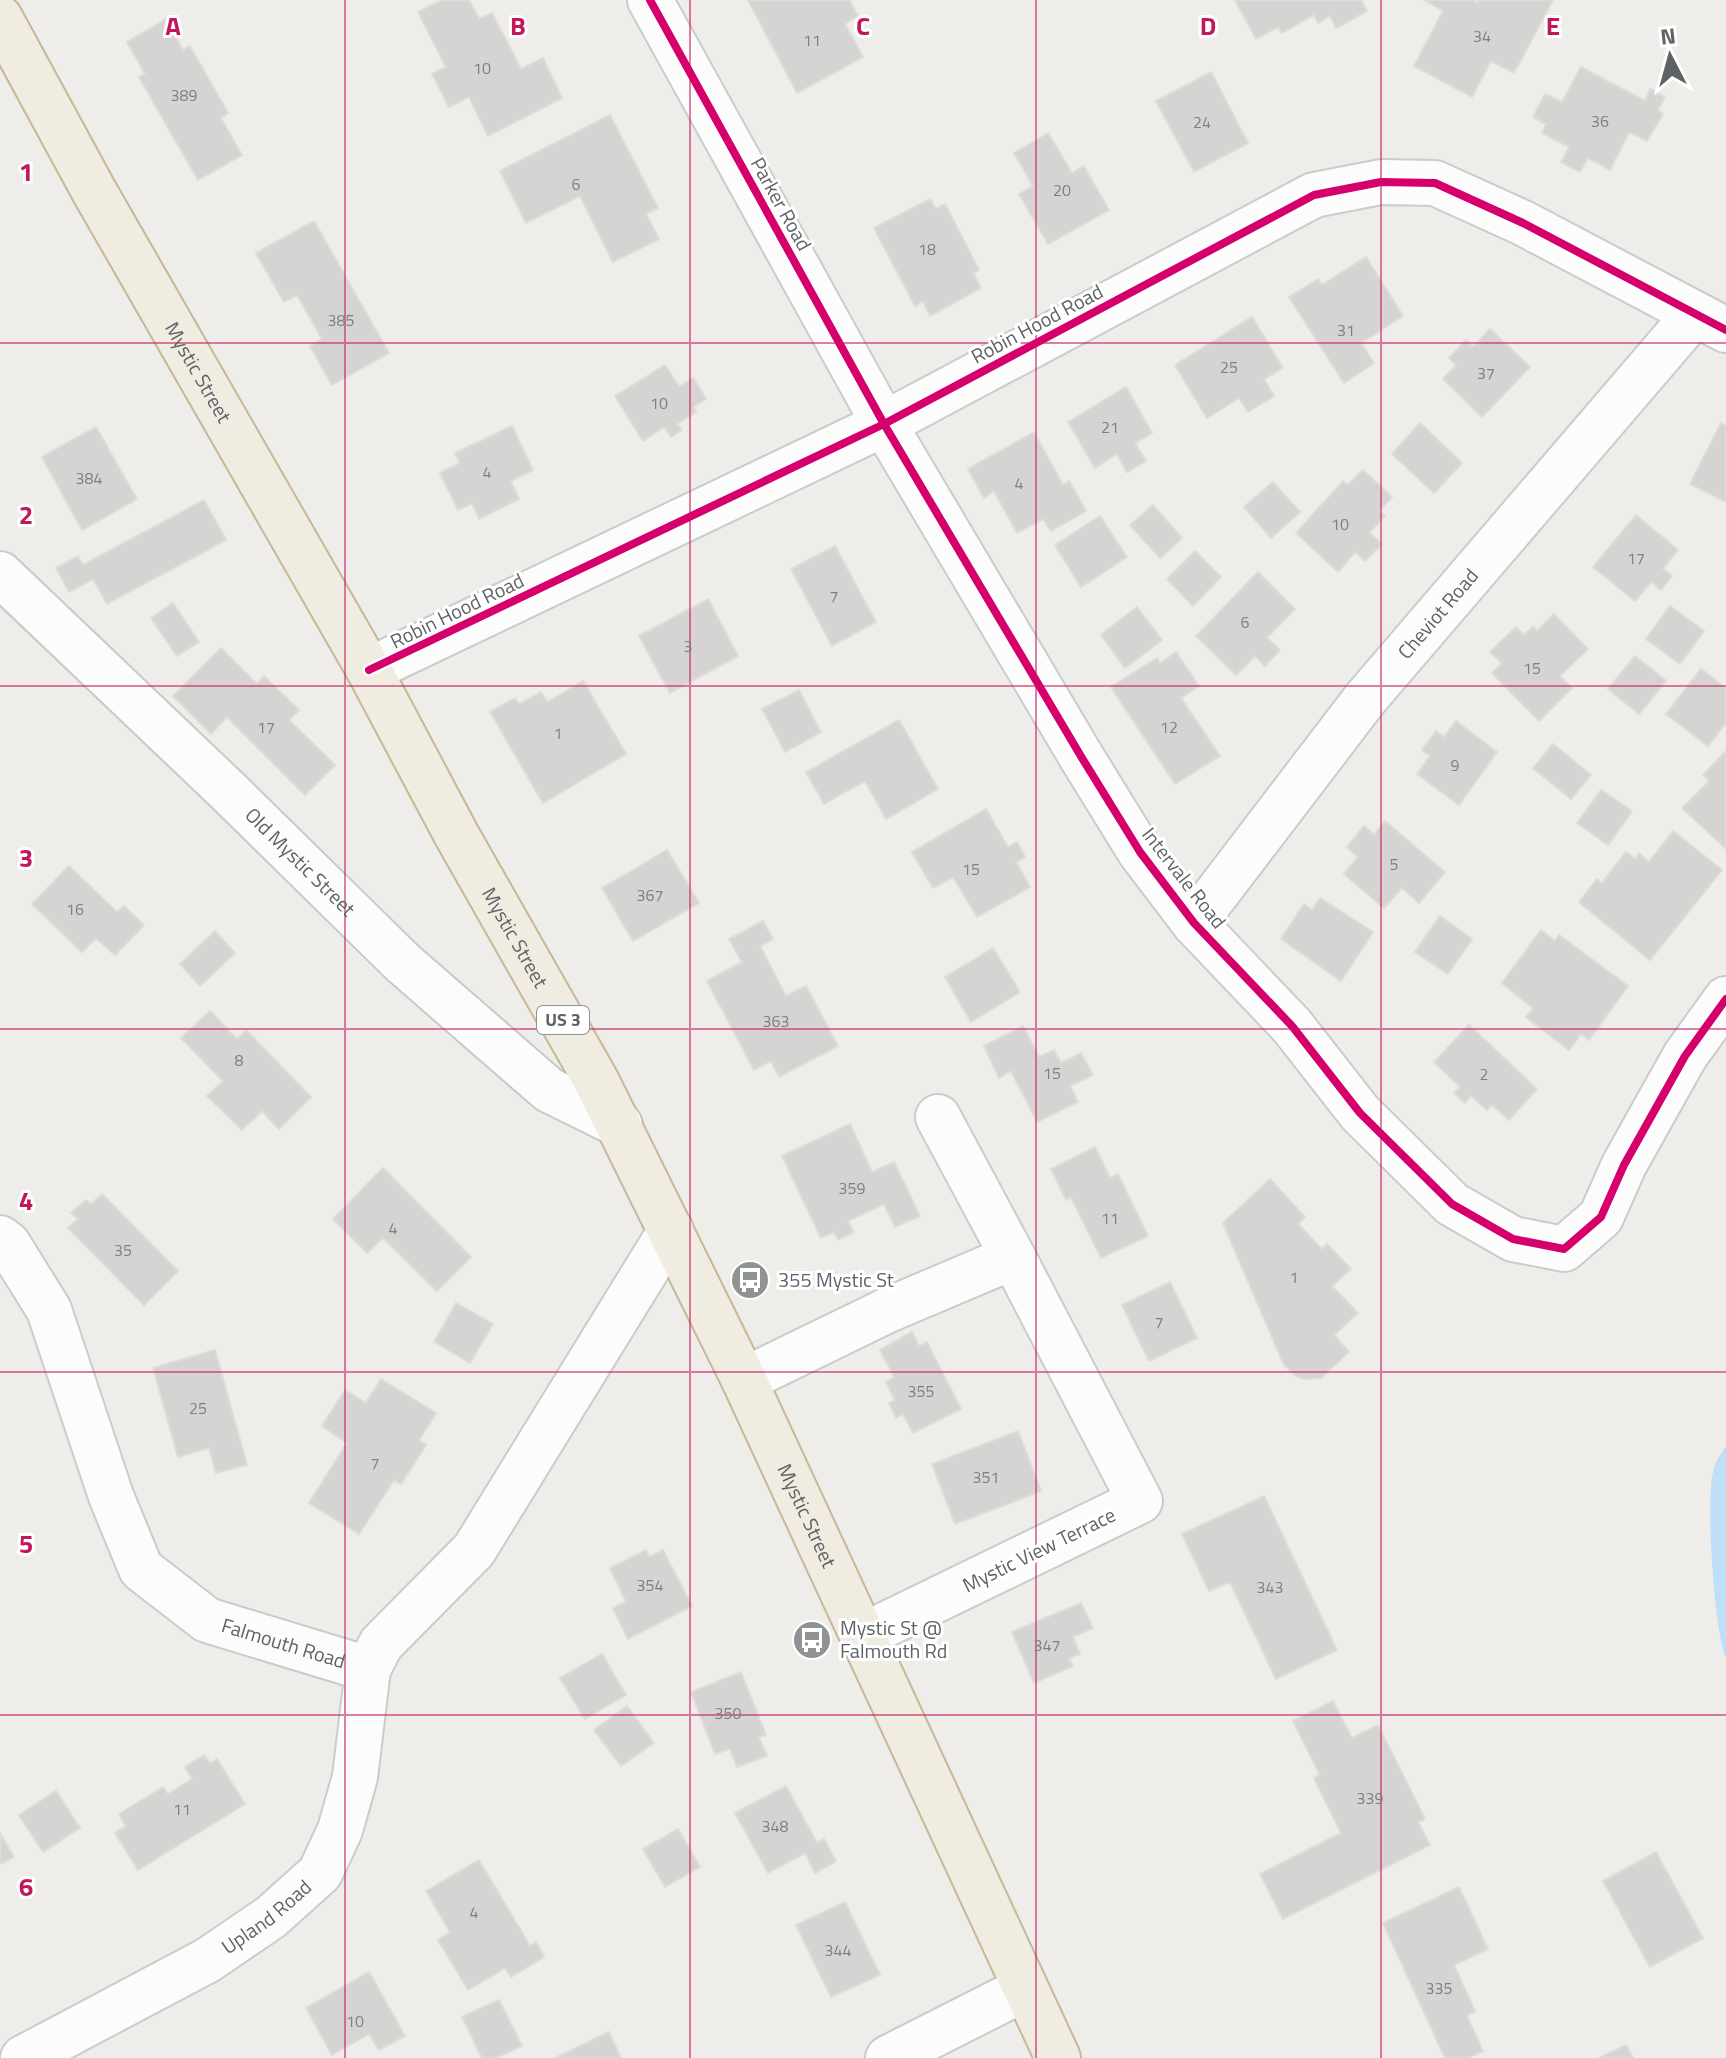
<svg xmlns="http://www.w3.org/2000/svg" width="1726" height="2058" font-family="'Titillium Web',sans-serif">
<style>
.water{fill:#bedff8}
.building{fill:#d5d4d2;stroke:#dedcd8;stroke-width:2}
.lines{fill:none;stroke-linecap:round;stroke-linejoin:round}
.street-casing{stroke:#cacbcb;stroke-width:48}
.secondary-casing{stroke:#c9c9ca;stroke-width:48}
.highway-casing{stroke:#c6b795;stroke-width:48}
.street{stroke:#fcfcfc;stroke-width:44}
.secondary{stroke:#fcfcfc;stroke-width:44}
.highway{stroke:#f0ece2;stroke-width:44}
.cycleway-casing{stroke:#fff;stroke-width:13}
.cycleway{stroke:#d6006c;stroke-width:8}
.grid{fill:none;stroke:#c2185b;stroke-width:2;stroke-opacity:0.55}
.labels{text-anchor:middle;stroke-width:6;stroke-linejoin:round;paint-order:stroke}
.number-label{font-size:16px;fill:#7d8083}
.shield{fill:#fff;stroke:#8e9195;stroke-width:2}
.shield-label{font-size:18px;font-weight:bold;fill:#5e6267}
.street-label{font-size:20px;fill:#5e6267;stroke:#fff}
.poi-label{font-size:20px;fill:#5e6267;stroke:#fff;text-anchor:start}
.grid-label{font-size:26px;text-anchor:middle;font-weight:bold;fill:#c2185b;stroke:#fff;stroke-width:6;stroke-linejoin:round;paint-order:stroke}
</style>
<rect width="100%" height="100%" fill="#eeede9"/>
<!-- water -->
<path class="water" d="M1726,1446V1658C1714,1632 1705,1495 1714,1468C1716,1460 1722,1453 1726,1446Z"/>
<!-- building -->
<g class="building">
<path d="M442,0H469L479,19L492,13L521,69L543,58L562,98L488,136L469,97L449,107L432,74L446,67L418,12Z"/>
<path d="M748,0H849L858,16L845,24L863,57L797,93Z"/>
<path d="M1235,0H1361L1367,11L1336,28L1330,16L1318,23L1314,15L1282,33L1278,27L1256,39Z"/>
<path d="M1424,0H1472L1478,3L1479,0H1553L1514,73L1491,61L1472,97L1414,66L1443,11Z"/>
<path d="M166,19L183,50L190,46L228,113L221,118L242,155L198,180L139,77L145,74L127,42Z"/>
<path d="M1581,67L1645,101L1650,89L1665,97L1658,110L1663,114L1647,141L1629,132L1610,170L1588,158L1580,172L1561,162L1569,147L1542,133L1546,124L1533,117L1545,94L1562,102Z"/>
<path d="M1211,72L1248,143L1194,172L1156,101Z"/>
<path d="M610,115L658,208L646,214L659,239L613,262L580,196L526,223L500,171Z"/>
<path d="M1048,133L1072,173L1084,166L1109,210L1048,244L1019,194L1033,186L1014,153Z"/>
<path d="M930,199L936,209L945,204L979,270L973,273L981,288L930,316L923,301L915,306L874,228Z"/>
<path d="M314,221L389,353L332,385L310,346L322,339L297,295L284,302L256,253Z"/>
<path d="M1366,257L1403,316L1361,343L1374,363L1344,383L1289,297L1318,279L1322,285Z"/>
<path d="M1252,317L1283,368L1264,379L1274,396L1248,412L1239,398L1207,418L1175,365Z"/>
<path d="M1490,329L1530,367L1482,417L1443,379L1456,365L1449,358L1466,340L1473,347Z"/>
<path d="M665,365L679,387L693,378L706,399L693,407L696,412L677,424L682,430L671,437L664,427L643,441L615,396Z"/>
<path d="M1126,387L1152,433L1135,443L1146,461L1127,472L1117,454L1095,468L1068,422Z"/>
<path d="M1420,423L1462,463L1434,493L1392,454Z"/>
<path d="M1721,423L1726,426V502L1690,484Z"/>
<path d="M512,426L533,470L511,481L519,499L479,519L472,503L458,510L440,473L460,463L455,453Z"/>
<path d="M96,427L137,499L82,530L42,457Z"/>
<path d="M1034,432L1063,485L1069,481L1086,511L1051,531L1043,519L1017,533L994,491L984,498L968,469Z"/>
<path d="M1363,470L1392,497L1379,511L1385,516L1369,533L1382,544L1365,561L1355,552L1338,572L1296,533L1343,481L1348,485Z"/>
<path d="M1273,482L1300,512L1271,538L1244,507Z"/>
<path d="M204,500L226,540L107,604L93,579L69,592L56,568L78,556L83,565Z"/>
<path d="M1153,505L1182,538L1160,558L1130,525Z"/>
<path d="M1636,515L1678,550L1663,569L1672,576L1661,590L1651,582L1635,601L1593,567Z"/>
<path d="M1100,516L1127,557L1081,587L1055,545Z"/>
<path d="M835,546L876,622L832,646L791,569Z"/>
<path d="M1195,551L1221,577L1193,606L1167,579Z"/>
<path d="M1258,572L1295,609L1267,638L1280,650L1265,666L1255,656L1236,675L1196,636Z"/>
<path d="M708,599L738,656L670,693L639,636Z"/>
<path d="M173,603L199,642L177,656L151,618Z"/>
<path d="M1670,606L1704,631L1680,664L1646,639Z"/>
<path d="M1137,607L1162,640L1125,668L1101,635Z"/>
<path d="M1554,614L1588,649L1560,676L1572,688L1539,721L1492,673L1502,663L1490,652L1516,627L1524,635L1533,626L1537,631Z"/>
<path d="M221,648L257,684L264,676L299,710L289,720L335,765L305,795L227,717L211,734L173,696Z"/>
<path d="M1176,652L1199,686L1181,698L1220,756L1175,784L1111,687L1157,658L1160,663Z"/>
<path d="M1635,656L1666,681L1639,714L1608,689Z"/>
<path d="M1701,669L1726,688V723L1708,746L1666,714Z"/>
<path d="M583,681L626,754L543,803L490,712L515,698L519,704L541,692L547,702Z"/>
<path d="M799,690L821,732L785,752L762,709Z"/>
<path d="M899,720L938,789L886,819L865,781L824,804L806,772Z"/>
<path d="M1456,721L1497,752L1459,805L1417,774L1430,756L1422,750L1436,731L1444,737Z"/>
<path d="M1553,744L1591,775L1571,799L1533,768Z"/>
<path d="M1726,751V849L1682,808L1709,781L1703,775Z"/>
<path d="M1601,790L1632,811L1608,845L1577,823Z"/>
<path d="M986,809L1008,847L1017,842L1025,857L1016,862L1030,887L977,917L953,877L933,888L912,852Z"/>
<path d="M1385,821L1445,872L1419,903L1402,888L1384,908L1344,874L1358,857L1347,847L1364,826L1374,835Z"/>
<path d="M1673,831L1722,870L1650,960L1579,902L1597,879L1602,883L1626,852L1635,859L1639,853L1649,862Z"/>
<path d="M667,850L699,903L633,941L602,888Z"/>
<path d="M69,866L117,912L124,906L144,925L115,955L96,938L82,952L32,904Z"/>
<path d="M1320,898L1373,932L1341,981L1281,939L1304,904L1312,910Z"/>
<path d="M1440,916L1472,939L1448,974L1415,952Z"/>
<path d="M763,921L773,939L760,946L786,996L806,986L838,1046L779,1077L771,1061L754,1070L707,981L742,962L729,939Z"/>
<path d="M1541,930L1555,941L1559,935L1628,986L1589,1040L1581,1034L1569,1050L1526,1017L1533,1008L1502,983Z"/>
<path d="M215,931L235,953L200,986L180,964Z"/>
<path d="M993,948L1020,992L971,1022L945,977Z"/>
<path d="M210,1011L237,1039L246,1030L311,1097L279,1129L262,1111L242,1130L207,1096L223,1081L181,1038Z"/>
<path d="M1469,1025L1537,1089L1509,1120L1492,1105L1487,1110L1471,1096L1465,1103L1454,1093L1460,1087L1434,1062Z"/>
<path d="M1023,1026L1039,1057L1054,1050L1061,1063L1081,1053L1093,1075L1070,1086L1078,1102L1037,1122L1011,1071L999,1078L984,1046Z"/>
<path d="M850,1124L872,1172L894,1162L920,1216L895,1227L884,1204L848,1221L854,1232L838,1240L834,1232L821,1238L782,1156Z"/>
<path d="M1095,1147L1110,1178L1118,1174L1148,1236L1101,1258L1071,1197L1066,1200L1051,1169Z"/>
<path d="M383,1168L471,1257L437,1291L383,1238L367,1253L333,1219Z"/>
<path d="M1270,1179L1305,1217L1298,1224L1322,1249L1327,1244L1351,1269L1332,1286L1358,1313L1334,1335L1349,1352L1321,1378L1304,1379L1296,1376L1284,1365L1223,1223Z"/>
<path d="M102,1194L178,1271L144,1305L68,1228L78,1219L71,1213L86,1200L91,1204Z"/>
<path d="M1170,1282L1197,1338L1149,1361L1122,1305Z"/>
<path d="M456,1303L493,1324L470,1363L434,1342Z"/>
<path d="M912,1332L919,1346L927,1342L961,1409L913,1433L903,1414L896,1418L889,1403L895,1400L886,1382L894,1377L880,1350Z"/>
<path d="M215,1350L247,1465L216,1473L209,1448L178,1457L153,1368Z"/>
<path d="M381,1379L436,1413L419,1440L426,1445L401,1484L394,1480L359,1534L309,1503L347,1443L322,1426L345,1390L366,1403Z"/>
<path d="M1018,1431L1041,1491L955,1524L932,1464Z"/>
<path d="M1264,1496L1337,1650L1276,1679L1230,1582L1209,1591L1182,1534Z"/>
<path d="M646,1550L649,1557L663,1550L692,1606L628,1639L613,1608L626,1602L610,1568Z"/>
<path d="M1081,1603L1093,1628L1073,1637L1080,1654L1069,1658L1073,1666L1034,1683L1012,1632Z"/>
<path d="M602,1654L626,1695L585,1719L560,1678Z"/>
<path d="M741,1672L766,1735L759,1737L767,1756L737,1767L730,1749L715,1754L691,1692Z"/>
<path d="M1333,1701L1352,1738L1378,1725L1425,1819L1418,1822L1430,1845L1283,1919L1260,1874L1341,1833L1314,1778L1320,1775L1293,1721Z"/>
<path d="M627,1706L654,1743L621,1766L594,1730Z"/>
<path d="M204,1755L210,1763L217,1759L245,1804L138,1870L115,1833L126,1826L119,1814L163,1787L168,1794L192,1779L185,1767Z"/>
<path d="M786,1786L817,1843L824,1839L836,1861L815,1873L805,1853L768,1873L735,1813Z"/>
<path d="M56,1791L80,1828L43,1852L19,1815Z"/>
<path d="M678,1829L700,1867L665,1887L643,1849Z"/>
<path d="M0,1833L14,1857L0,1864Z"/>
<path d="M1656,1852L1703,1938L1650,1967L1603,1881Z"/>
<path d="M479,1860L530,1946L536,1942L544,1957L511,1977L505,1968L468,1990L438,1940L450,1932L426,1891Z"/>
<path d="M1459,1887L1488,1949L1454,1965L1475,2011L1467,2016L1483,2051L1468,2058H1445L1383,1923Z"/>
<path d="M845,1902L880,1975L831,1997L796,1925Z"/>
<path d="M369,1972L405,2036L379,2050L369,2034L332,2055L306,2008Z"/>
<path d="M499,2000L522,2046L496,2058H482L462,2017Z"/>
<path d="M609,2032L621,2058H555Z"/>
<path d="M1626,2045L1633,2058H1599Z"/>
</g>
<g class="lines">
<!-- street casing -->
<g class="street-casing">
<g id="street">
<path d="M650,0L884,424L1082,758L1140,852L1194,923L1292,1026L1360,1113L1452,1204L1513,1239L1564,1249L1601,1217L1624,1165L1685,1056L1726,999"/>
<path d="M369,670L884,424L1314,195L1381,182L1435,183L1523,223L1726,330"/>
<path id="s1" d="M1194,923L1365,699L1695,314"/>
<path d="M938,1117L1013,1257"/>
<path id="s2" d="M0,1238L8,1244L49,1310L111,1496L141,1569L207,1620L368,1669L381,1644L474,1550L671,1230"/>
<path d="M744,1380L888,1310L1013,1257L1140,1501L864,1635"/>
<path id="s3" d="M23,2058L208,1960L271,1917L320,1873L340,1830L355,1777L368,1669"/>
<path d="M888,2058L1024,1989"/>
</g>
</g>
<!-- secondary casing -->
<g class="secondary-casing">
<g id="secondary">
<path id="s4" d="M0,574L229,792L403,963L549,1090L620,1125"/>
</g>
</g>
<!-- highway casing -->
<g class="highway-casing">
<g id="highway">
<path id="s5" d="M0,18L94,191L369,670L456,834L597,1082L744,1380L1058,2058"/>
</g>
</g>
<!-- street -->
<use href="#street" class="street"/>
<!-- secondary -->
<use href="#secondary" class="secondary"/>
<!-- highway -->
<use href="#highway" class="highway"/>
<!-- cycleway casing -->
<g class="cycleway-casing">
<g id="cycleway">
<path d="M650,0L884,424L1082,758L1140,852L1194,923L1292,1026L1360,1113L1452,1204L1513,1239L1564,1249L1601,1217L1624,1165L1685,1056L1726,999"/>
<path d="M369,670L884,424L1314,195L1381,182L1435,183L1523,223L1726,330"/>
</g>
</g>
<!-- cycleway -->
<use href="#cycleway" class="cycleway"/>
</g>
<!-- grid -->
<path class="grid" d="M345,0V2058M690,0V2058M1036,0V2058M1381,0V2058M0,343H1726M0,686H1726M0,1029H1726M0,1372H1726M0,1715H1726"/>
<!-- icons -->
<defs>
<g id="bus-disc" transform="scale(2)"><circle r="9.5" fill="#909394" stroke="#fff"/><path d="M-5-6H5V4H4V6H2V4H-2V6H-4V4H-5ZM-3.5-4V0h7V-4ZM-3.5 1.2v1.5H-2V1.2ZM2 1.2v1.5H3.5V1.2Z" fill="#fff"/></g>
</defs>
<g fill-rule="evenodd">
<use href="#bus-disc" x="750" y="1280"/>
<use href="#bus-disc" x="812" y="1640"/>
</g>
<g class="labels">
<!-- number labels -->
<g class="number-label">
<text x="1482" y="42">34</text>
<text x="812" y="46">11</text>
<text x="482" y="74">10</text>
<text x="184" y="101">389</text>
<text x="1600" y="127">36</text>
<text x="1202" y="128">24</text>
<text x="576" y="190">6</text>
<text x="1062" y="196">20</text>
<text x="927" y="255">18</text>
<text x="341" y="326">385</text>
<text x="1346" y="336">31</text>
<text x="1229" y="373">25</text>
<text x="1486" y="379">37</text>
<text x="659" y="409">10</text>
<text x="1110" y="433">21</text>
<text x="487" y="478">4</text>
<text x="89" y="484">384</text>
<text x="1019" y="489">4</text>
<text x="1340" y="530">10</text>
<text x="1636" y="564">17</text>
<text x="834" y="602">7</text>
<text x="1245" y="628">6</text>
<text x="688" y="652">3</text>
<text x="1532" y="674">15</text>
<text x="266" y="733">17</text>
<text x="1169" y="733">12</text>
<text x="558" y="739">1</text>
<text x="1455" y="771">9</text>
<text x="1394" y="870">5</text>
<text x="971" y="875">15</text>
<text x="650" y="901">367</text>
<text x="75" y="915">16</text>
<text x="776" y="1027">363</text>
<text x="239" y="1066">8</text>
<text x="1052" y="1079">15</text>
<text x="1484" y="1080">2</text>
<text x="852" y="1194">359</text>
<text x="1110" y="1224">11</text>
<text x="393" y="1234">4</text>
<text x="123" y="1256">35</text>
<text x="1294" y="1283">1</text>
<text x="1159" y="1328">7</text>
<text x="921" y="1397">355</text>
<text x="198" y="1414">25</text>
<text x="375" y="1469">7</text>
<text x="986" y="1483">351</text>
<text x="650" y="1591">354</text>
<text x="1270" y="1593">343</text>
<text x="1047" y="1651">347</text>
<text x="728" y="1719">350</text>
<text x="1370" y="1804">339</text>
<text x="182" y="1815">11</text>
<text x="775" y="1832">348</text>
<text x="474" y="1918">4</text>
<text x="838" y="1956">344</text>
<text x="1439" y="1994">335</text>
<text x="355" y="2027">10</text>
</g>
<!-- shield labels -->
<rect class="shield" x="537" y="1006" width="52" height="28" rx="6"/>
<g class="shield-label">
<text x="563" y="1026">US 3</text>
</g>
<!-- street labels -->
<g class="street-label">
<text transform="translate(781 204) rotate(61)" y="7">Parker Road</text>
<text transform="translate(1037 324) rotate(-28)" y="7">Robin Hood Road</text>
<text dy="7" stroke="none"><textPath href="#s5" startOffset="406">Mystic Street</textPath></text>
<text transform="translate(457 611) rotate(-26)" y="7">Robin Hood Road</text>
<text dy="7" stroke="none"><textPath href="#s1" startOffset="394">Cheviot Road</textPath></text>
<text dy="7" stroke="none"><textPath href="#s4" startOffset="416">Old Mystic Street</textPath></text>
<text transform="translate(1184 878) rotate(52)" y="7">Intervale Road</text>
<text dy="7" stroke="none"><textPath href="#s5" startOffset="1054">Mystic Street</textPath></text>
<text dy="7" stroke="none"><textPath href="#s5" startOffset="1702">Mystic Street</textPath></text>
<text transform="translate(1039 1550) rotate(-26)" y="7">Mystic View Terrace</text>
<text dy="7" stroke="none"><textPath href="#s2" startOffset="526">Falmouth Road</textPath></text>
<text dy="7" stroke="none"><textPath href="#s3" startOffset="282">Upland Road</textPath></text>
</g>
<!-- poi labels -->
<g class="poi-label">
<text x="778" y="1287">355 Mystic St</text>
<text x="840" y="1635">Mystic St @<tspan x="840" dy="23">Falmouth Rd</tspan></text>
</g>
</g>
<g class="grid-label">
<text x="173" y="35">A</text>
<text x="518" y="35">B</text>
<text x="863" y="35">C</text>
<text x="1208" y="35">D</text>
<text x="1553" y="35">E</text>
<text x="26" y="181">1</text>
<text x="26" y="524">2</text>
<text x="26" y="867">3</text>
<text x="26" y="1210">4</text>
<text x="26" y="1553">5</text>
<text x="26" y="1896">6</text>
</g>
<!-- north arrow -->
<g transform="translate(1670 56) rotate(354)" stroke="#ffffff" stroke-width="6" paint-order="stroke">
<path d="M0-6L14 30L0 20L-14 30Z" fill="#5e6267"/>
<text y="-12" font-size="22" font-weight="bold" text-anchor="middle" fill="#5e6267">N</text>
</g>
</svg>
